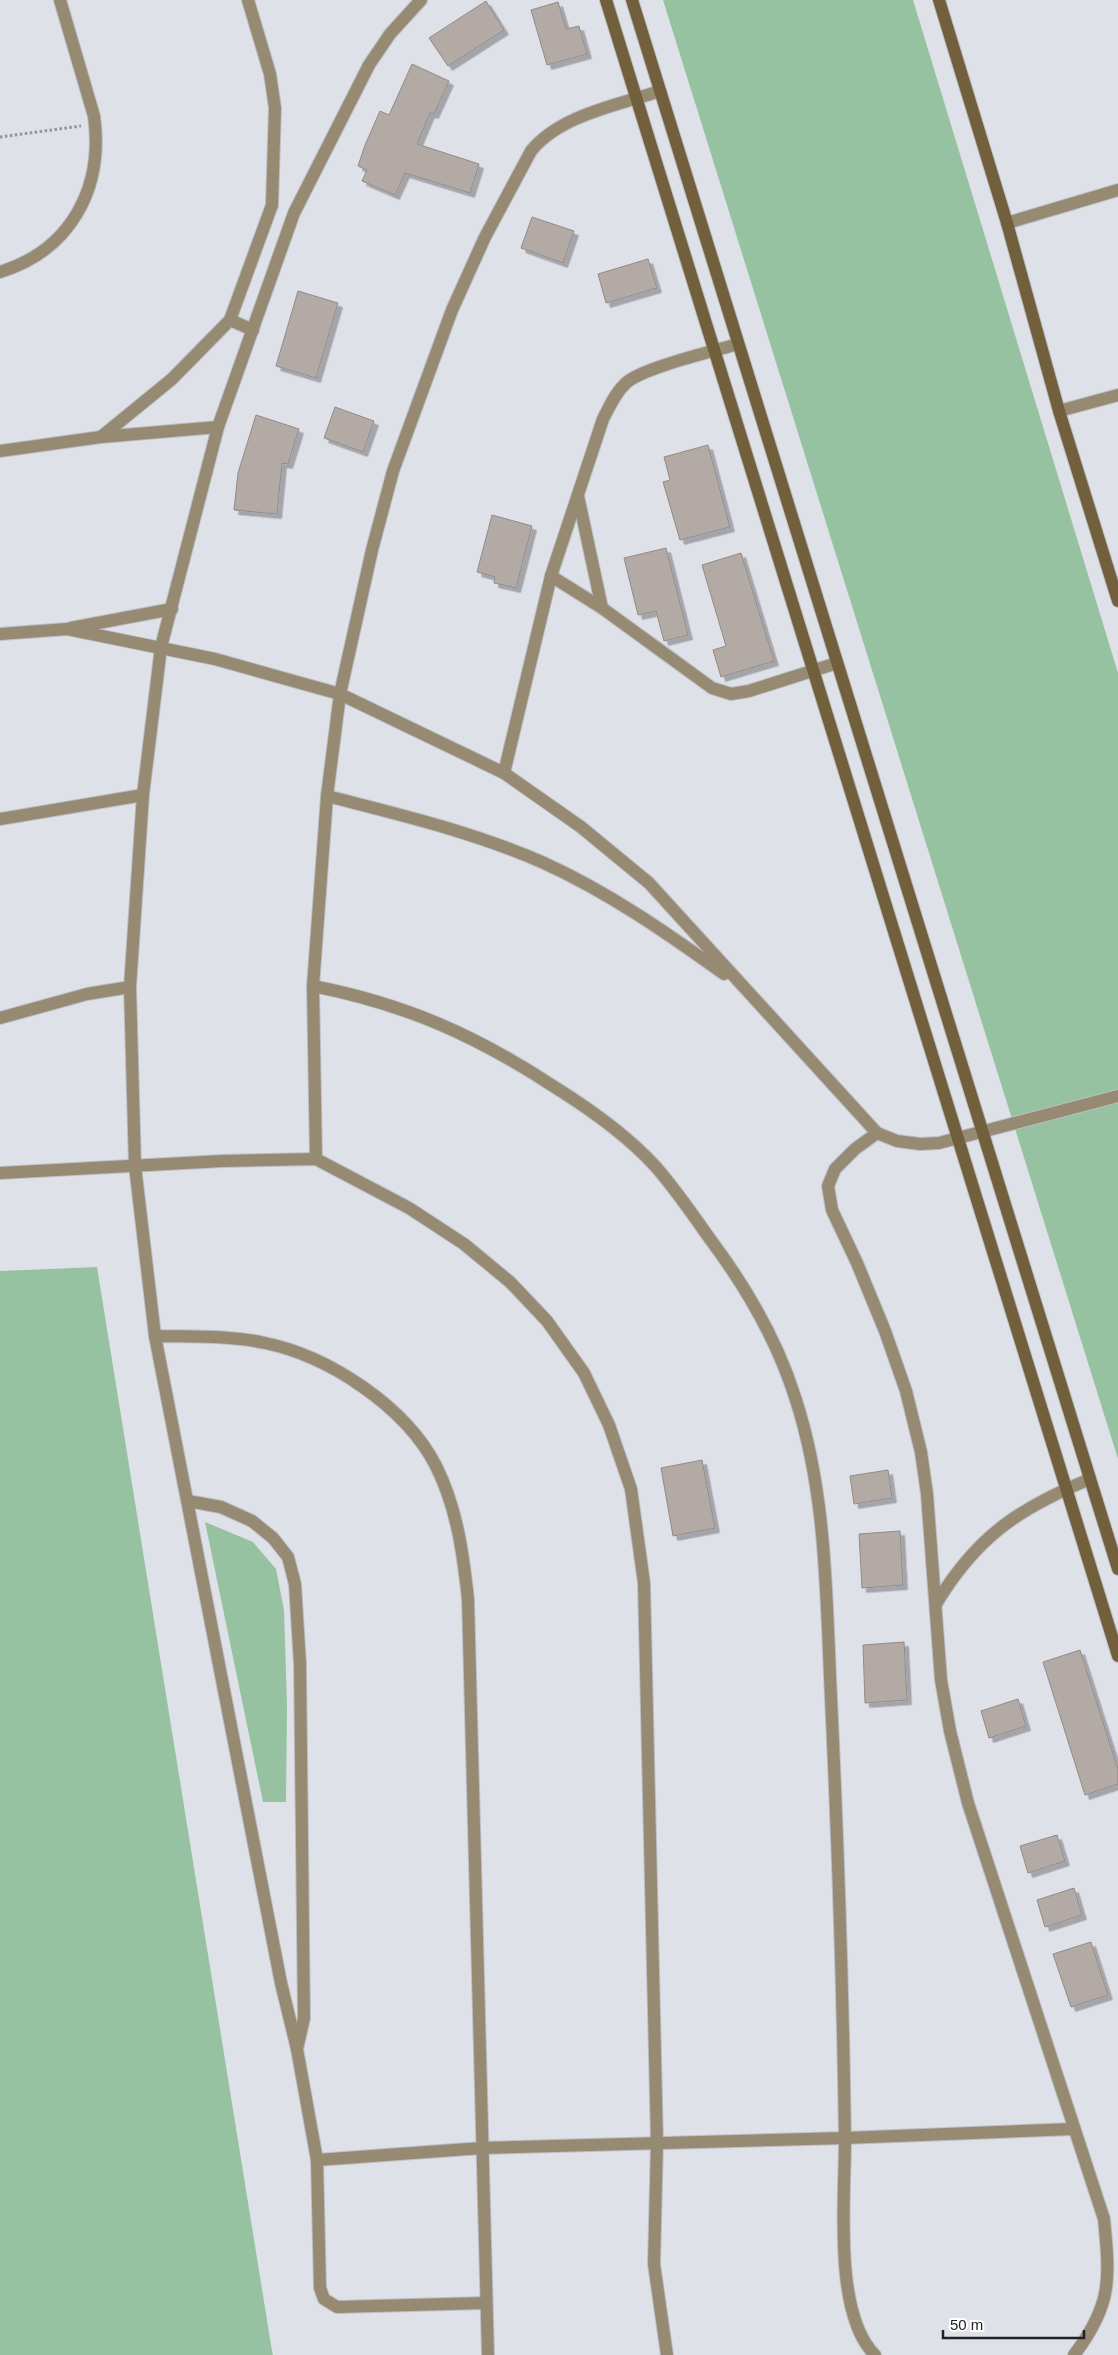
<svg xmlns="http://www.w3.org/2000/svg" width="1118" height="2355" font-family="Helvetica,sans-serif">
<style>
.green{fill:#96c2a1}
.building{fill:#b3aaa6;stroke:#928a86;filter:url(#shadow)}
.lines{fill:none;stroke-linecap:round;stroke-linejoin:round}
.street-casing{stroke:#bdbfc6;stroke-width:14}
.secondary-casing{stroke:#bdbfc6;stroke-width:14}
.path{stroke:#93949a;stroke-width:3;stroke-dasharray:2.5 2.5;stroke-linecap:butt}
.street{stroke:#968a72;stroke-width:12}
.secondary{stroke:#72603c;stroke-width:12}
</style>
<defs>
<filter id="shadow"><feDropShadow dx="4.5" dy="4.5" stdDeviation="0" flood-color="#0004"/></filter>
</defs>
<rect width="100%" height="100%" fill="#dfe1e9"/>
<!-- green -->
<g class="green">
<path d="M663,0H913L1118,673V1459Z"/>
<path d="M97,1267L272,2351L273,2355H0V1271Z"/>
<path d="M205,1522L253,1542L276,1569L284,1610L287,1705L286,1802H263Z"/>
</g>
<!-- building -->
<g class="building">
<path d="M486,1L504,30L448,66L429,38Z"/>
<path d="M558,2L566,29L579,26L587,54L547,65L531,10Z"/>
<path d="M412,64L449,81L434,114L430,113L417,144L479,164L470,193L405,173L395,195L362,181L367,170L358,166L365,145L380,111L389,115Z"/>
<path d="M532,217L574,231L563,263L521,248Z"/>
<path d="M648,259L657,288L606,303L598,274Z"/>
<path d="M298,291L338,303L316,378L276,366Z"/>
<path d="M335,407L374,421L363,452L324,438Z"/>
<path d="M256,415L299,429L288,464L282,463L277,514L234,510L238,473Z"/>
<path d="M708,445L730,527L680,540L663,482L670,480L664,457Z"/>
<path d="M492,515L532,526L516,588L494,583L495,577L477,572Z"/>
<path d="M666,548L688,635L664,641L656,611L638,615L624,558Z"/>
<path d="M741,553L774,661L721,677L713,650L726,646L702,565Z"/>
<path d="M702,1460L715,1528L673,1536L661,1468Z"/>
<path d="M888,1470L892,1498L854,1504L850,1476Z"/>
<path d="M900,1531L903,1585L862,1588L859,1534Z"/>
<path d="M904,1642L907,1700L865,1703L863,1645Z"/>
<path d="M1080,1650L1118,1769V1784L1085,1795L1043,1662Z"/>
<path d="M1018,1699L1026,1726L989,1738L981,1711Z"/>
<path d="M1057,1835L1065,1861L1028,1873L1020,1846Z"/>
<path d="M1074,1888L1082,1915L1045,1927L1037,1900Z"/>
<path d="M1091,1942L1108,1995L1071,2007L1053,1954Z"/>
</g>
<g class="lines">
<!-- street casing -->
<g class="street-casing">
<g id="street">
<path d="M1007,223L1118,190"/>
<path d="M0,272C71,250 104,188 94,116L60,0"/>
<path d="M230,320L253,330"/>
<path d="M1059,411L1118,395"/>
<path d="M101,437L172,379L230,320L272,205L275,108L270,74L248,0"/>
<path d="M0,451L101,437L218,427"/>
<path d="M578,496L602,608"/>
<path d="M551,576L602,608L712,688L731,694L749,691L837,663"/>
<path d="M71,628L172,609"/>
<path d="M0,634L67,629L215,659L340,694L504,773L581,827L649,883L877,1133L897,1141L920,1144L939,1143L1118,1096"/>
<path d="M504,773L551,576L603,419C610,406 615,393 626,383C642,368 714,351 738,344"/>
<path d="M327,796C401,815 474,832 544,863C608,892 667,933 724,974"/>
<path d="M0,819L143,795"/>
<path d="M313,986C405,1004 475,1035 553,1086C590,1109 627,1135 656,1167C676,1190 693,1215 710,1239C746,1287 777,1340 795,1397C827,1494 826,1597 831,1698C838,1845 843,1993 845,2141C845,2197 833,2314 875,2355"/>
<path d="M0,1018L87,994L130,987"/>
<path d="M877,1133L855,1149L835,1169L828,1186L832,1210L857,1263L885,1331L906,1391L921,1452L927,1494L941,1680L950,1731L968,1803L1104,2219C1110,2280 1112,2305 1074,2355"/>
<path d="M316,1159L313,986L327,796L340,694L372,550L393,471L452,310L485,237L531,151C560,115 618,105 660,91"/>
<path d="M0,1173L222,1161L316,1159L409,1208L464,1244L510,1282L547,1321L584,1373L609,1425L631,1489L644,1583L657,2142L654,2264L667,2355"/>
<path d="M155,1336C192,1337 229,1335 265,1343C329,1356 406,1407 436,1466C457,1508 463,1553 468,1599L488,2355"/>
<path d="M188,1501L221,1507L252,1521L273,1538L288,1557L295,1584L300,1664L304,2018L297,2049L317,2160L320,2288L324,2299L337,2307L485,2303"/>
<path d="M936,1604C976,1537 1019,1508 1090,1479"/>
<path d="M297,2049L281,1983L155,1336L135,1166L130,987L143,795L161,647L218,427L294,213L369,65L390,34L421,0"/>
<path d="M317,2160L482,2148L845,2138L1073,2129"/>
</g>
</g>
<!-- secondary casing -->
<g class="secondary-casing">
<g id="secondary">
<path d="M606,0L1118,1656"/>
<path d="M632,0L1118,1569"/>
<path d="M939,0L1007,223L1059,411L1118,601"/>
</g>
</g>
<!-- path -->
<path class="path" d="M0,137L81,126"/>
<!-- street -->
<use href="#street" class="street"/>
<!-- secondary -->
<use href="#secondary" class="secondary"/>
</g>
<!-- scale -->
<path d="M943 2330v8h141v-8" fill="none" stroke="#212225" stroke-width="2.5"/>
<text x="950" y="2330" font-size="15" fill="#212225" stroke="#ffffff" stroke-width="4" paint-order="stroke">50 m</text>
</svg>
